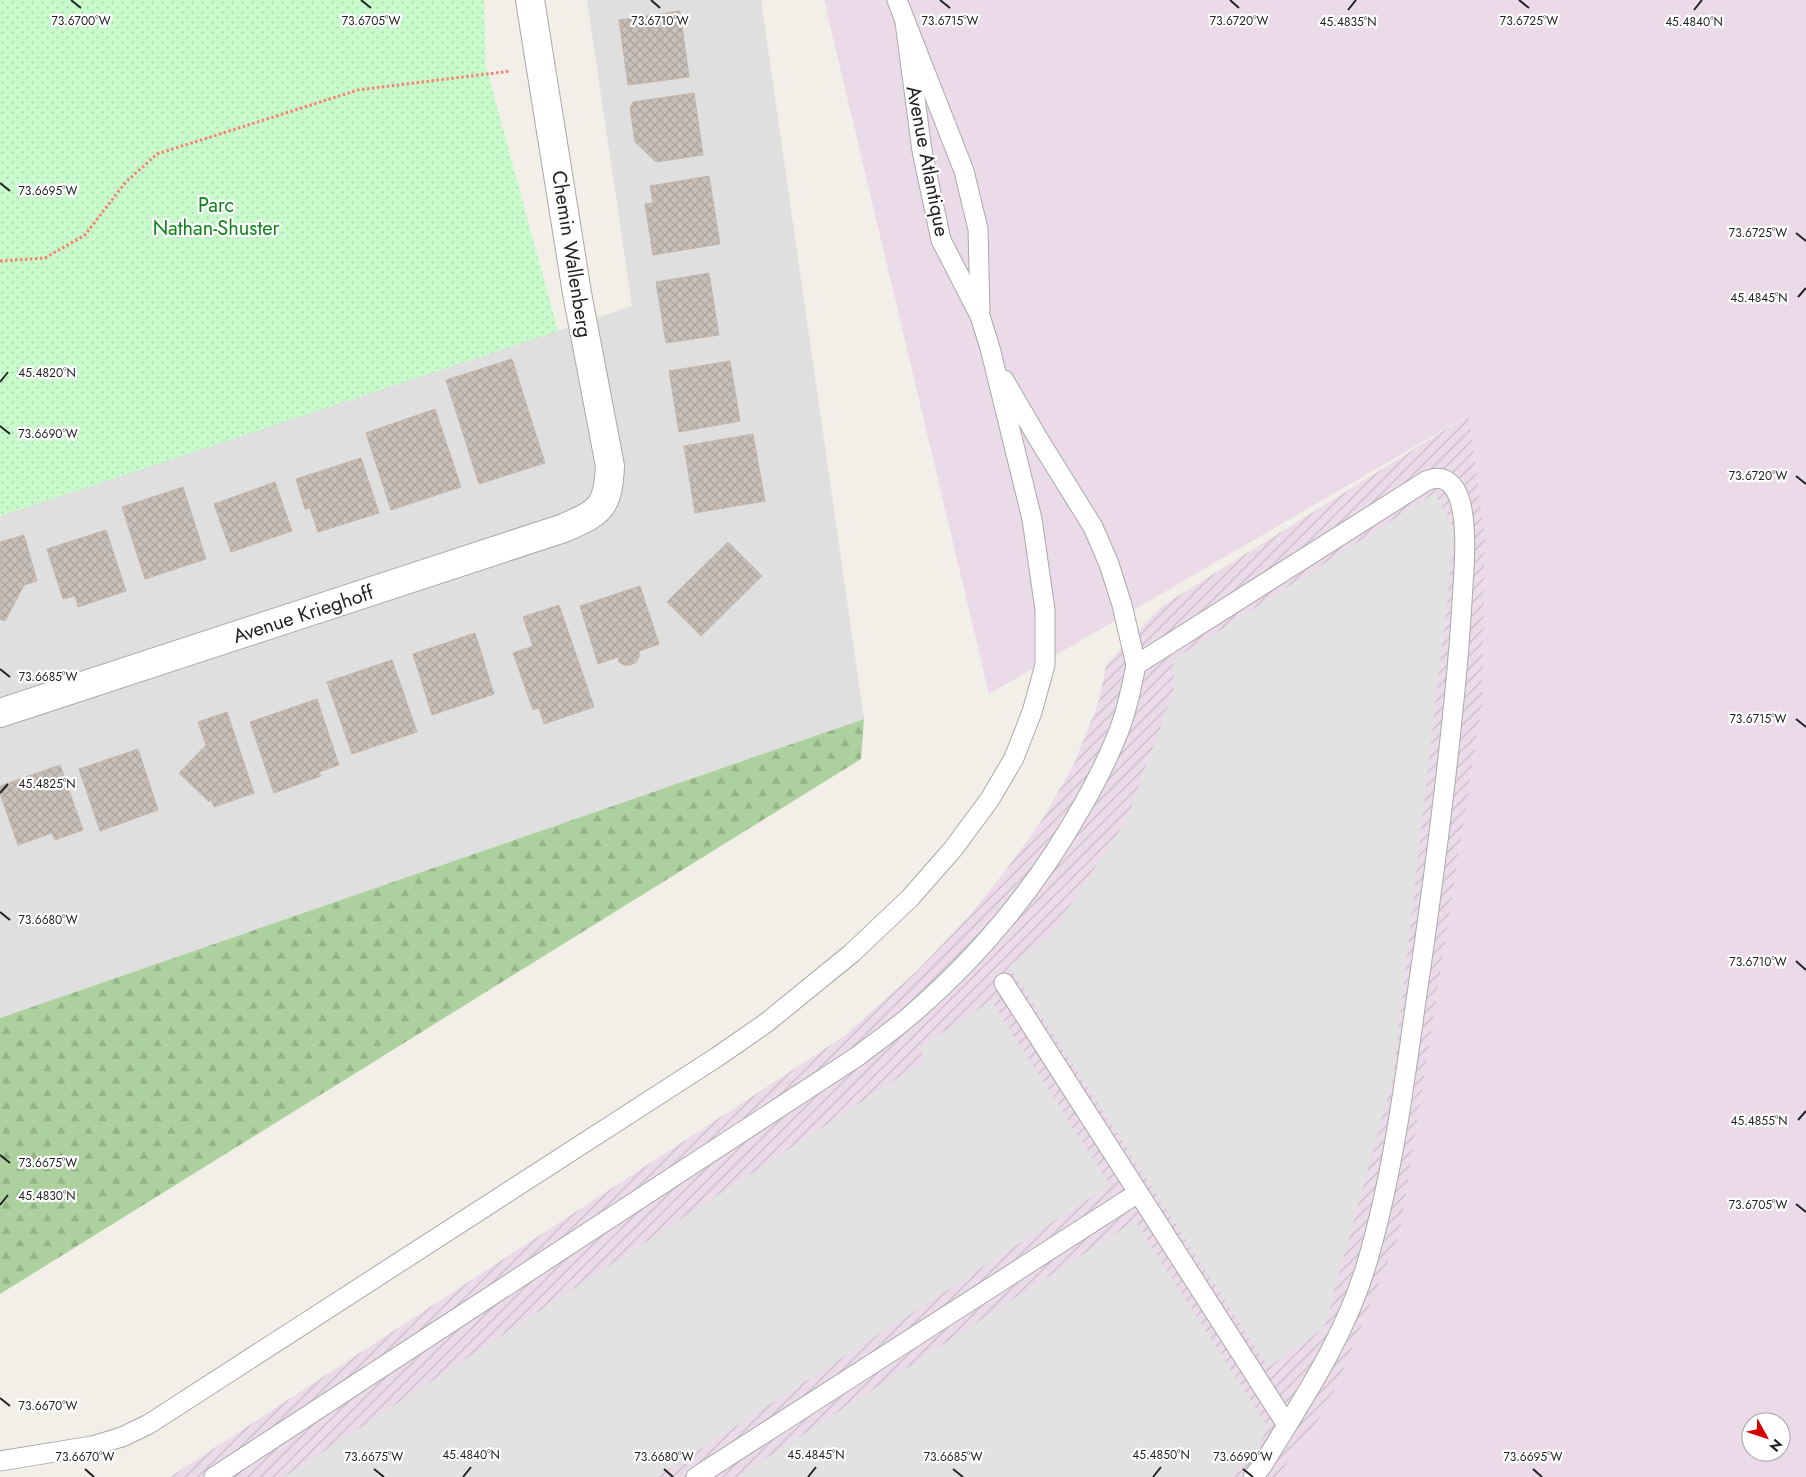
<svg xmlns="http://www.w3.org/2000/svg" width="1806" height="1477" font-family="Jost,sans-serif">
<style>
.residential{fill:#e0dfdf}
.industrial{fill:url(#industrial-furrows)}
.railway{fill:#ebdbe8;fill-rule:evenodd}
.forest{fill:url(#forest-firs)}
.park{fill:url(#park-dots)}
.parking{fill:#e2e2e2}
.building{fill:url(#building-cross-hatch);stroke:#c4b6ab}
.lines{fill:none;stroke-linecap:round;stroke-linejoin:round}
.service-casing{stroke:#a9a9a9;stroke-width:21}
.minor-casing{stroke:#a9a9a9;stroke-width:30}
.path{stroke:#fa8072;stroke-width:3;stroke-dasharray:2.5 2.5;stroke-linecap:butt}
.service{stroke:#fff;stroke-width:19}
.minor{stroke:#fff;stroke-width:28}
.ticks{fill:none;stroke:#222;stroke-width:2}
.labels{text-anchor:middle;stroke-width:4.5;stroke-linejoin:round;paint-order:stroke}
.street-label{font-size:20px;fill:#222;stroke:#fff}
.park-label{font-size:20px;fill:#0c8416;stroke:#fff}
.ticks-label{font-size:12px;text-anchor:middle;fill:#222;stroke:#fff;stroke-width:4.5;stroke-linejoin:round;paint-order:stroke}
</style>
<defs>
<pattern id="industrial-furrows" width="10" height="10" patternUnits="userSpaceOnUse" patternTransform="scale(1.25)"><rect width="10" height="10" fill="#ebdbe8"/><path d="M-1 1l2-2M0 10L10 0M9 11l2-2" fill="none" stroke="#c9bcc7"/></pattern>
<pattern id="forest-firs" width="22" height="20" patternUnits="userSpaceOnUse" patternTransform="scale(1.25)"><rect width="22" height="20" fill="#add19e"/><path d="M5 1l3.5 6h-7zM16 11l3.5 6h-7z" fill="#95b388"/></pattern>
<pattern id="park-dots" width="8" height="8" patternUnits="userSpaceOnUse" patternTransform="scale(1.25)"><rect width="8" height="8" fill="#c8facc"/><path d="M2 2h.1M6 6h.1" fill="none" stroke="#acd6af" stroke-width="1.8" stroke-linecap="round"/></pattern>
<pattern id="building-cross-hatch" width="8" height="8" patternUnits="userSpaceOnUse" patternTransform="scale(1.25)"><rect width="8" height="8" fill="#c7bfb8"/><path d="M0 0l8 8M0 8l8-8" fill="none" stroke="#aba49e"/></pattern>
</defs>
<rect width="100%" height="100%" fill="#f2efe9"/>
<!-- residential -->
<path class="residential" d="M587,0H761L864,719L0,1018V516L632,306Z"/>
<!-- industrial -->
<path class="industrial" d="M1469,415L1485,537L1483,699L1400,1234L1328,1407L1277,1477H170L843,1037L919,969L970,915L1009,866L1044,817L1074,764L1099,701L1106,665L1162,606Z"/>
<!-- railway -->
<path class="railway" d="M824,0H1806V1477H1277L1328,1407L1400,1234L1483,699L1485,537L1469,415L989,694ZM1751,1422H1781V1452H1751Z"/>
<!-- forest -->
<path class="forest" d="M864,719L861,759L0,1294V1018Z"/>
<!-- park -->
<path class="park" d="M0,0H484L486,66L558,331L0,516Z"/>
<!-- parking -->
<g class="parking">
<path d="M1435,493L1455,531L1393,1078L1324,1328L1268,1367L1009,966L1051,935L1127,819L1174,690L1173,660Z"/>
<path d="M991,1001L1110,1185L657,1477H284L926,1060L919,1048Z"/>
<path d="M1135,1221L1268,1427L1253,1456L1230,1477H737Z"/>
</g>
<!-- building -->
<g class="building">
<path d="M680,11L689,77L628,85L619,20Z"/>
<path d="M694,93L703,155L656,162L635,142L630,108L633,102Z"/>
<path d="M709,176L720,244L653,255L645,204L653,203L650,186Z"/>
<path d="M709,273L719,335L666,343L656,282Z"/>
<path d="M512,359L545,463L479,484L446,380Z"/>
<path d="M730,361L740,421L679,432L669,371Z"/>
<path d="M435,409L461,487L391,510L366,433Z"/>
<path d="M753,434L765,501L695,513L684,446Z"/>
<path d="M361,458L379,513L318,532L310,508L305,509L296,479Z"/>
<path d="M275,482L292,531L231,552L214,504Z"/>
<path d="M183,487L206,559L145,579L122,507Z"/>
<path d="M106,530L126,591L78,607L75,596L63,599L47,549Z"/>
<path d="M24,535L37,581L24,585L5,621L0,619V542Z"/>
<path d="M728,542L762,576L701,636L667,602Z"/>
<path d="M640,586L659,644L639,651V657L635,663L630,665H624L619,662L618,657L598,664L580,606Z"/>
<path d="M559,605L594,707L544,724L539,708L533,710L513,653L533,646L523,617Z"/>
<path d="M475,633L494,694L432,715L413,654Z"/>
<path d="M392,660L417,732L352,754L327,682Z"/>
<path d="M317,699L339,765L319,772L321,776L274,793L250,722Z"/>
<path d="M227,712L254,793L214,807L211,799L209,802L179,773L206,745L198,722Z"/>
<path d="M138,749L158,810L100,831L79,769Z"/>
<path d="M60,765L83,830L55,840L52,833L18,845L0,793V786Z"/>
</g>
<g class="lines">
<!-- service casing -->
<g class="service-casing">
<g id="service">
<path d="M897,0L964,171L978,229L980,310"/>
<path d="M1004,380L1039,440L1093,527L1109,564L1122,605L1136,665L1426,481C1444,473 1455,484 1460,501C1467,525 1465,560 1463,585C1461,623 1458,662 1454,700C1444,803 1430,906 1415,1008C1403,1094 1391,1183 1366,1266C1344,1339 1301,1402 1262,1466L1253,1477"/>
<path d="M1004,983L1287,1425"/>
<path d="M0,1461L92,1446L122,1437L149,1424L717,1057L766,1023L852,953L910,898L953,849L990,799L1014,758L1032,712L1045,665V610L1032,519L990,348L980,316L941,240L922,151L905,22"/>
<path d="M214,1477L858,1056C876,1042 895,1029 912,1014C983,953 1039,884 1084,803C1096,782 1107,760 1116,738C1126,715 1131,689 1136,665"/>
<path d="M696,1477L1138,1193"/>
</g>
</g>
<!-- minor casing -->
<g class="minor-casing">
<path id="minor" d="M0,713L564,528C601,512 608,507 610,466L577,293L530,0"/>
</g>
<!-- path -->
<path class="path" d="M0,261L45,258L85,235L125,183L157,154L358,90L511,71"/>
<!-- service -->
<use href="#service" class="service"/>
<!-- minor -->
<use href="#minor" class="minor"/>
</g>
<!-- ticks -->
<path class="ticks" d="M71,0L81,8M361,0L371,8M651,0L660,8M940,0L950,8M1230,0L1239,8M1519,0L1529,8M1348,10L1356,0M1694,10L1702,0M0,183L10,191M1796,233L1806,241M1798,297L1806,288M0,382L8,372M0,426L10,434M1796,476L1806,484M0,669L10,677M1796,719L1806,727M0,793L8,784M0,912L10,920M1796,961L1806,970M1798,1120L1806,1111M0,1155L10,1163M1796,1204L1806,1212M0,1205L8,1195M0,1398L10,1406M85,1469L94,1477M374,1469L384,1477M664,1469L673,1477M953,1469L963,1477M1243,1469L1253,1477M1533,1469L1542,1477M463,1477L471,1467M808,1477L816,1467M1153,1477L1161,1467"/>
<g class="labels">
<!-- street labels -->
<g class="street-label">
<text transform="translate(928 161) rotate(79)" y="7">Avenue Atlantique</text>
<text transform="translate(572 254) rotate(81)" y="7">Chemin Wallenberg</text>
<text transform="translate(303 614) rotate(-18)" y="7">Avenue Krieghoff</text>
</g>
<!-- park labels -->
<g class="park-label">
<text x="216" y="212">Parc<tspan x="216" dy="23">Nathan-Shuster</tspan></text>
</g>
</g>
<g class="ticks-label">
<text x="81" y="25">73.6700°W</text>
<text x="660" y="25">73.6710°W</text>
<text x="950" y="25">73.6715°W</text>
<text x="1239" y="25">73.6720°W</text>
<text x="1529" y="25">73.6725°W</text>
<text x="371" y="25">73.6705°W</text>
<text x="1348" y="26">45.4835°N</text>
<text x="1694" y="26">45.4840°N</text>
<text x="48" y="195">73.6695°W</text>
<text x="1758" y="237">73.6725°W</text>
<text x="1759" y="302">45.4845°N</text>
<text x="47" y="377">45.4820°N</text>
<text x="48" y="438">73.6690°W</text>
<text x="1758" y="480">73.6720°W</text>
<text x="48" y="681">73.6685°W</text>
<text x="1758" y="723">73.6715°W</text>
<text x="47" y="788">45.4825°N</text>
<text x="48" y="924">73.6680°W</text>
<text x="1758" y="966">73.6710°W</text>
<text x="1759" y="1125">45.4855°N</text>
<text x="48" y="1167">73.6675°W</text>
<text x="47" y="1200">45.4830°N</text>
<text x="1758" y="1209">73.6705°W</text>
<text x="48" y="1410">73.6670°W</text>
<text x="471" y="1459">45.4840°N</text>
<text x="816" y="1459">45.4845°N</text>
<text x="1161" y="1459">45.4850°N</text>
<text x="85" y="1461">73.6670°W</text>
<text x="374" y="1461">73.6675°W</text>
<text x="664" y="1461">73.6680°W</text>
<text x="953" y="1461">73.6685°W</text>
<text x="1243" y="1461">73.6690°W</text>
<text x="1533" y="1461">73.6695°W</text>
</g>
<!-- north arrow -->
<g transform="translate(1766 1437) rotate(130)"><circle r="24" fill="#ffffff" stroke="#a7a7a7"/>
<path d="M0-4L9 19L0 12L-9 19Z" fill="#d40000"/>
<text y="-8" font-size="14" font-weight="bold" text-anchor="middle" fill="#222222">N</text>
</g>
</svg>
